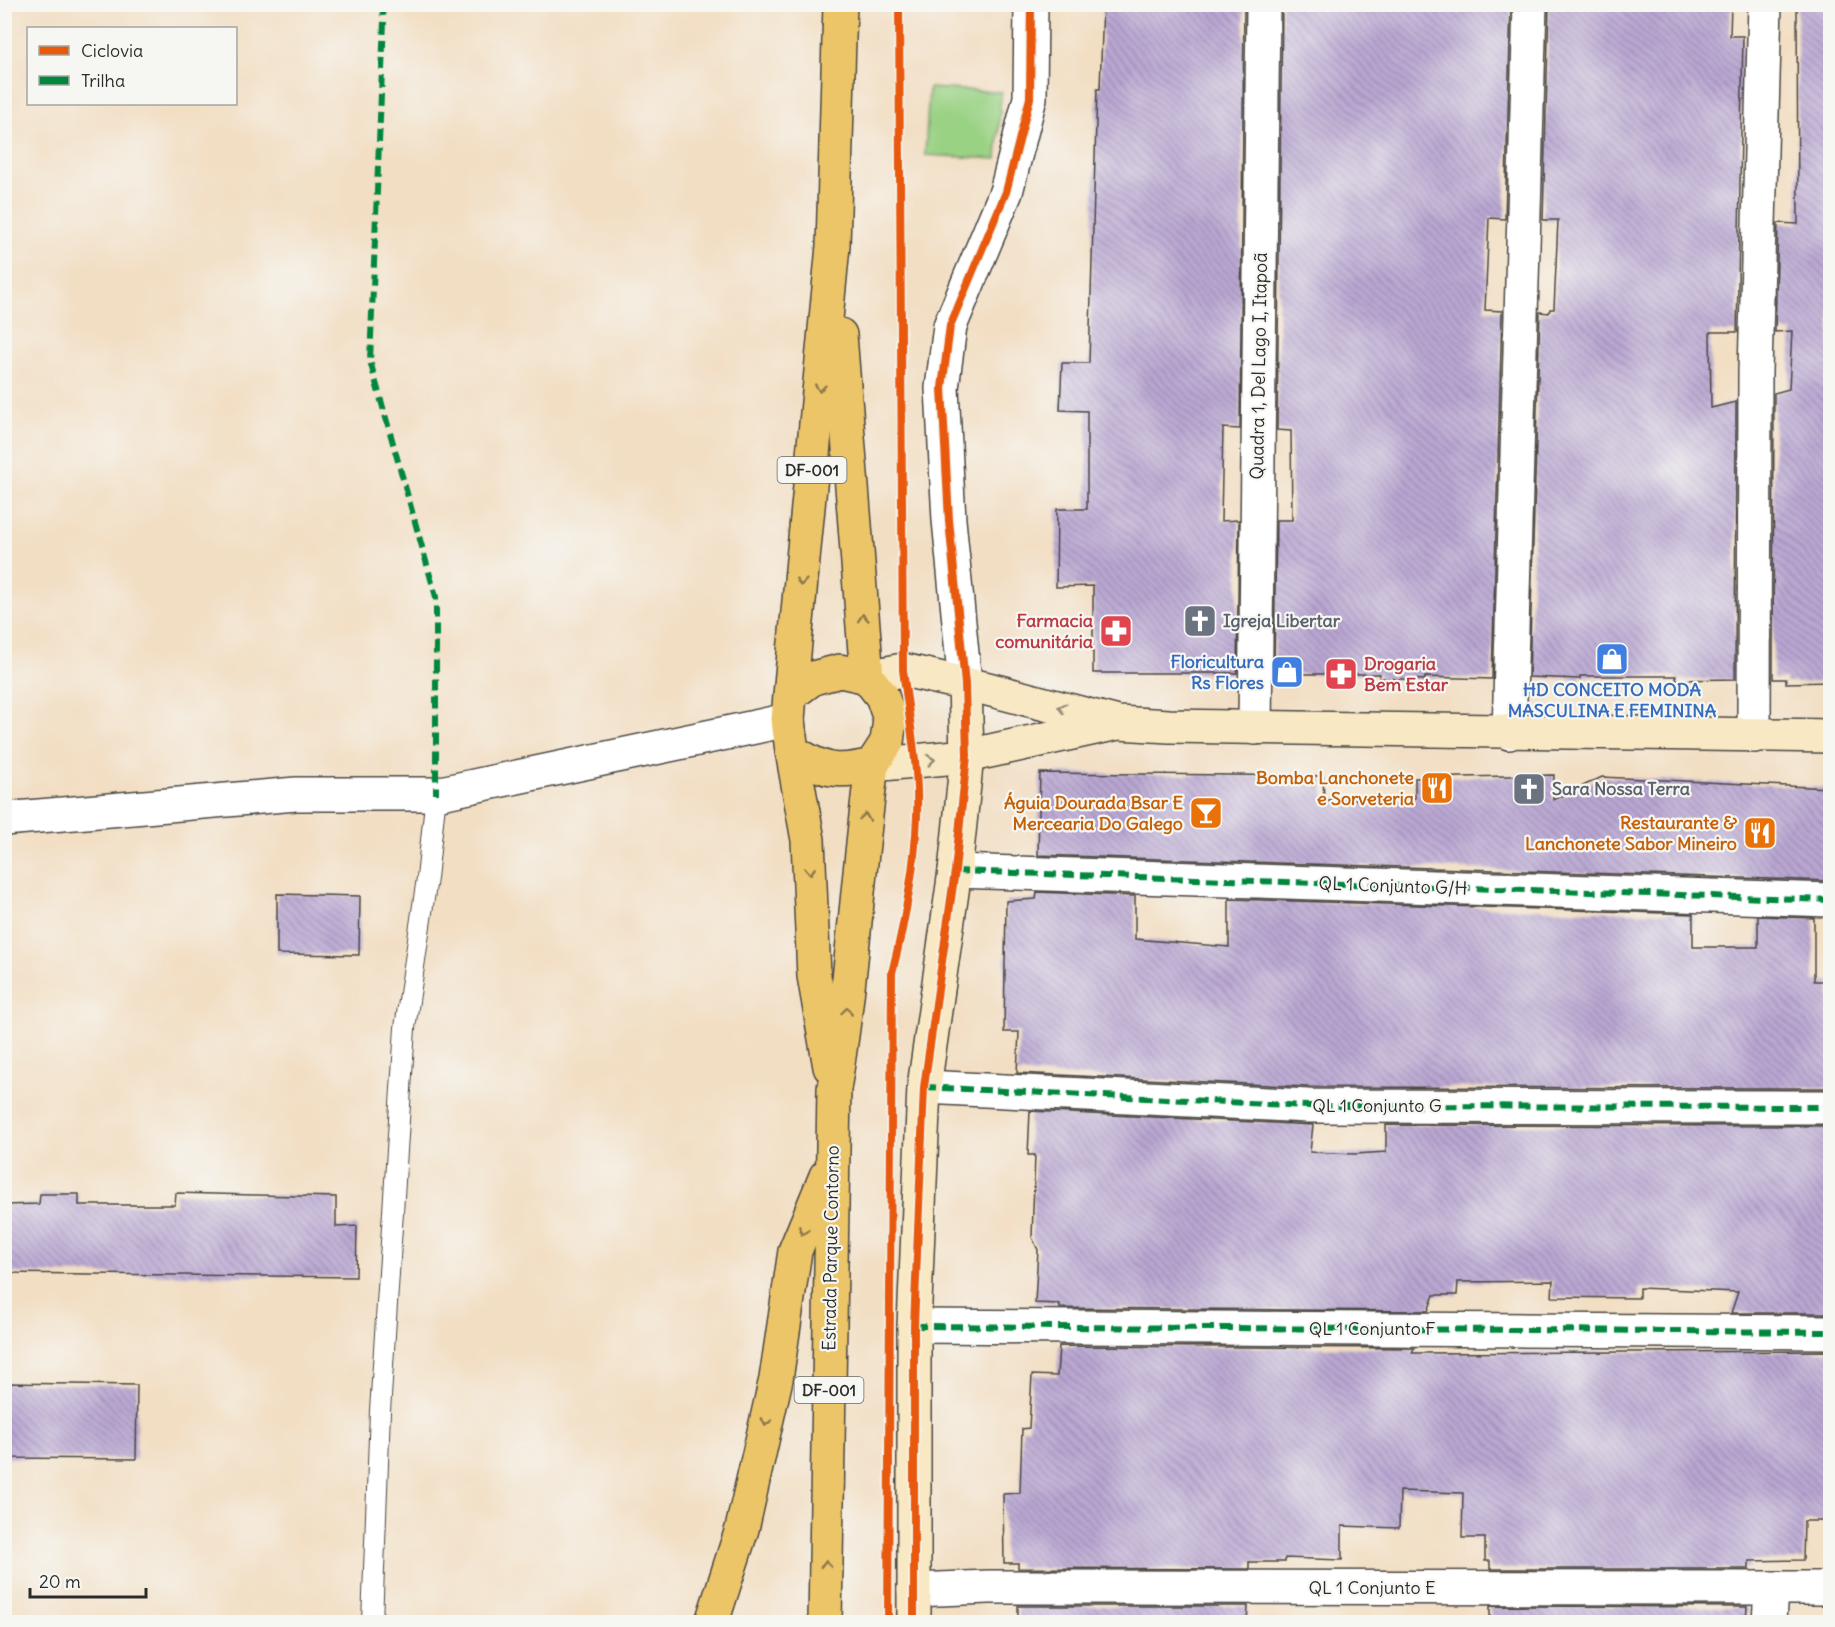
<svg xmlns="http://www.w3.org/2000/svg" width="1835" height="1627" font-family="Delius,sans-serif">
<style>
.park{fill:#9ad284;stroke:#627e58;stroke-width:1.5}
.building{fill:url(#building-back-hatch)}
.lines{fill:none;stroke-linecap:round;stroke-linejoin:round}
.lane-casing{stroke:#494642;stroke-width:22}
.street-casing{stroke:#494642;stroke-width:36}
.secondary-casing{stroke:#494642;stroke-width:36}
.primary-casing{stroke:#494642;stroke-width:36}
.lane{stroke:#fff;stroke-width:20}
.street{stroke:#fff;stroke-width:33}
.secondary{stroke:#f8e8c3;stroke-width:33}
.primary{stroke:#edc569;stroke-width:33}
.quiet{stroke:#00873e;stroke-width:6;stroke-dasharray:12 6;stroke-linecap:butt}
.cycleway-casing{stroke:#f6f6f2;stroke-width:11}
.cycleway{stroke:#e8590c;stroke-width:8}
.oneway{stroke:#8c784a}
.oneway2{stroke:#928a77}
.labels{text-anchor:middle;stroke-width:4.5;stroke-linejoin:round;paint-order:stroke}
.shield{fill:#f6f6f2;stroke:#686867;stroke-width:1.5}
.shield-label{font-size:16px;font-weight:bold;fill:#2b2b2b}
.street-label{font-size:18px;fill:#2b2b2b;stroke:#f6f6f2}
.health-label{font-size:18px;font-weight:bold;fill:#be3a42;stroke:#f6f6f2;text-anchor:end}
.worship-label{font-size:18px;font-weight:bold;fill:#5b616d;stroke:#f6f6f2;text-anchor:start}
.shop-label{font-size:18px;font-weight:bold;fill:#366cbe;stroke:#f6f6f2;text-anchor:end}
.food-label{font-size:18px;font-weight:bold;fill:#c56008;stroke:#f6f6f2;text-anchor:end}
</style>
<defs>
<pattern id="building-back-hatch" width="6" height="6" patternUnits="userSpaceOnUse" patternTransform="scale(1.5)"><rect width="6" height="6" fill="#baa7d3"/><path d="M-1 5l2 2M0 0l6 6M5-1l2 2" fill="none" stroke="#9788ab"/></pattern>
</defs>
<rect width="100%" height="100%" fill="#f6f6f2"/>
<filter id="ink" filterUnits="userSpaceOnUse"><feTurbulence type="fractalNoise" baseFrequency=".0167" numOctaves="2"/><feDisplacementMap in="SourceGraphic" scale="12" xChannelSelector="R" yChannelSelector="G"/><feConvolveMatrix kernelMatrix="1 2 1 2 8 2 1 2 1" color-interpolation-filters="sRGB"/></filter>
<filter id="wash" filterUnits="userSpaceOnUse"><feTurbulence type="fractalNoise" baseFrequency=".008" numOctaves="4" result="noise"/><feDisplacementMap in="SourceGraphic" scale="24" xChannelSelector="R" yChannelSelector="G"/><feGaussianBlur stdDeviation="1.35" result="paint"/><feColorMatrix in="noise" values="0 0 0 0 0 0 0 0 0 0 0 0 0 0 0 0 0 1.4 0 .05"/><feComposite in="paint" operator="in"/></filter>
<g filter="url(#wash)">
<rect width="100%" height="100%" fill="#f2dec3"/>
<!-- park -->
<path class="park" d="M929,88L1001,92L997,159L925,155Z"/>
<g id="blocks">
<!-- building -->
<g class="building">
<path d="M1103,4H1244L1240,429L1223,428L1221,521L1239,520L1237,673H1093V586L1056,587L1057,509H1087V411L1060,410L1062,363H1089L1097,89H1100Z"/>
<path d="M1282,4H1511L1505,219L1489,218L1485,310L1502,311L1492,679L1425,677V680L1379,678L1380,674H1274L1276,520H1292L1291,431L1277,430Z"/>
<path d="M1549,4H1731L1730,36H1743L1737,332H1710L1711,408L1736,402L1735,679L1676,680V676H1580V679L1529,677L1540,312L1549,313L1550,309H1554L1558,220H1543Z"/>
<path d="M1797,4H1830V682L1786,683V679H1773L1774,393L1789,389L1792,331L1775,332L1778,223L1798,224Z"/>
<path d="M1040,773L1323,776L1324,800L1415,798V778L1554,775L1553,800L1602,777L1830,788V881L1038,855Z"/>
<path d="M1037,892L1135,896V939L1229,947V899L1693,914V947H1758V916L1814,918V981H1830V1088L1308,1087L1017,1073L1019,1032H1004L1006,901L1036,899Z"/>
<path d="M277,894L360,896L359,955L277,954Z"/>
<path d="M1030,1111L1313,1125L1310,1152L1355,1154L1386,1152V1125L1830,1126V1313H1731L1738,1292L1639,1288V1298L1552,1297L1553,1281L1458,1282L1457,1295H1434L1428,1311L1060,1308V1304L1035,1303L1038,1250L1032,1237L1035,1155H1028Z"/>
<path d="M176,1193L336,1197V1227L357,1226L356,1277L4,1273V1205L39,1204L40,1194H79V1205H175Z"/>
<path d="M1059,1346L1414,1348L1412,1353L1830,1351V1521H1804L1803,1560L1749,1561V1569H1490V1561H1485V1538H1462L1463,1493L1400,1491L1399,1528L1342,1526V1560L1285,1558V1562H1249V1569L1018,1568V1563H1004L1003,1494L1020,1493L1022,1429L1029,1428L1032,1375L1057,1376Z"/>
<path d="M4,1383L137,1385L136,1459L4,1458Z"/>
<path d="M1018,1606H1248L1247,1623H1018Z"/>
<path d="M1490,1606L1747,1607L1746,1623H1490Z"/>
</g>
</g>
</g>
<g filter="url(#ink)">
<use href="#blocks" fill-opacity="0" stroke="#494642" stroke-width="1.5"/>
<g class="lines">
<!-- lane casing -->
<g class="lane-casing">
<path id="lane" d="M372,1622L380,1411L405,1028L427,878L436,794"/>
</g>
<!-- street casing -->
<g class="street-casing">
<g id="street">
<path d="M965,684L949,520L942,388L950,326L1006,192L1030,98L1031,4"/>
<path d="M1255,728L1263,4"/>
<path d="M1509,733L1530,4"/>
<path d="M1754,736L1755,372L1765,4"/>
<path d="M4,819L296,794H436L788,720"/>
<path d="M955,871L1830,900"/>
<path d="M924,1087L1308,1106L1830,1107"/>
<path d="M914,1326L1830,1332"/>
<path d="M914,1590L989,1587L1830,1588"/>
<path d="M1769,1622L1771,1589"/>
</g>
</g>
<!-- secondary casing -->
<g class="secondary-casing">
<g id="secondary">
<path d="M867,677L903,670L984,688L1118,723L1169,726L1830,736"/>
<path d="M872,765L967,756L1114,724"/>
<path d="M914,1622V1326L924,1087L955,871L967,756L965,684"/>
</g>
</g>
<!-- primary casing -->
<g class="primary-casing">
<g id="primary">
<path d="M840,335L867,677"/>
<path d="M790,695L813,678L840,671L867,677L882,696L890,719L887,742L872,765C837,774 823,771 792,751L788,720L790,695L833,246L840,4"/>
<path d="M792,751L808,840L814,976L830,1067"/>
<path d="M712,1622L742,1529L776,1379L795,1251L826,1176"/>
<path d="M825,1622L834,1089C852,981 858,873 872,765"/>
</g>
</g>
<!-- lane -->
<use href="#lane" class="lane"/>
<!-- street -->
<use href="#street" class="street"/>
<!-- secondary -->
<use href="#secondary" class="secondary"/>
<!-- primary -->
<use href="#primary" class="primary"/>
<!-- quiet -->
<g class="quiet">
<path d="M382,4L384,21L370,361L436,597V794"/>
<path d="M955,871L1830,900"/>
<path d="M924,1087L1308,1106L1830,1107"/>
<path d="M914,1326L1830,1332"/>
</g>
<!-- cycleway casing -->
<g class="cycleway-casing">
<g id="cycleway">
<path d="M888,1622L892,973C905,921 915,870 917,816C919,767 909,718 903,670L899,4"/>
<path d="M914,1622V1326L924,1087L955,871L967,756L965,684L949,520L942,388L950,326L1006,192L1030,98L1031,4"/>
</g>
</g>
<!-- cycleway -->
<use href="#cycleway" class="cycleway"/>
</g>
<!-- one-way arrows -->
<defs><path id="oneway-chevron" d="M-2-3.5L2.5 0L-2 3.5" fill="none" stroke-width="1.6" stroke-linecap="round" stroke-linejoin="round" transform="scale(1.5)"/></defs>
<g class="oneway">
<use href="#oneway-chevron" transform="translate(820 388) rotate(96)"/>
<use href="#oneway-chevron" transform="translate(801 582) rotate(96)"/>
<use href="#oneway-chevron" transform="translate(863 618) rotate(-94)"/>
<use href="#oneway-chevron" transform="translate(865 817) rotate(-82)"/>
<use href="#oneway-chevron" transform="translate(810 871) rotate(87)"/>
<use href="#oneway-chevron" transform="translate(847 1011) rotate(-82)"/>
<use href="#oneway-chevron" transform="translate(803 1231) rotate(112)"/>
<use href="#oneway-chevron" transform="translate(766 1422) rotate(103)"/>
<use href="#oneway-chevron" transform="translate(826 1564) rotate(-89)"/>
</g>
<g class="oneway2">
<use href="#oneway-chevron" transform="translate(1062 708) rotate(-165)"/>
<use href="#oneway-chevron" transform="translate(931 760) rotate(-6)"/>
</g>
</g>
<!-- icons -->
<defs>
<g id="church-square" transform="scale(1.725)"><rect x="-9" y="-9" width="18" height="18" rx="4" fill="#6b7280" stroke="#f6f6f2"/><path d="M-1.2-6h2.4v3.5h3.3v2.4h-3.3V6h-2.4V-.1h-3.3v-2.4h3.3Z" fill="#fff"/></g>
<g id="pharmacy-square" transform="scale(1.725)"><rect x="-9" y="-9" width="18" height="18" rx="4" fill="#e0444e" stroke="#f6f6f2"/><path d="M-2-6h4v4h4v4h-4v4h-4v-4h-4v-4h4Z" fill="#fff"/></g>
<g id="shop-square" transform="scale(1.725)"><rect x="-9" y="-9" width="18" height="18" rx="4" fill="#3f7fe0" stroke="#f6f6f2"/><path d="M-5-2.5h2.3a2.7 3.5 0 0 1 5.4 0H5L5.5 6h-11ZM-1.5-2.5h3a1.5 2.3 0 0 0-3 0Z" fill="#fff"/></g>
<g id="restaurant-square" transform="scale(1.725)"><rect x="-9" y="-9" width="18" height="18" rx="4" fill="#e8710a" stroke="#f6f6f2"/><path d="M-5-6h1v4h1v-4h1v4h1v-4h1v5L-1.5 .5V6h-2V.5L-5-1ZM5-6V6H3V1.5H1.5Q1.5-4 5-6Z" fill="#fff"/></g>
<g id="bar-square" transform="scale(1.725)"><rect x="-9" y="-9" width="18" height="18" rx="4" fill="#e8710a" stroke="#f6f6f2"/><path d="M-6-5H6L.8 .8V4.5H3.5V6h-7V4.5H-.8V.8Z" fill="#fff"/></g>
</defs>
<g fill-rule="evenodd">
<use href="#church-square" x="1200" y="621"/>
<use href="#pharmacy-square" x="1116" y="631"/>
<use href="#shop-square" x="1612" y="659"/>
<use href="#shop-square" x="1287" y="672"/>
<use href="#pharmacy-square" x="1341" y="674"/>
<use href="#restaurant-square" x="1437" y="788"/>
<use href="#church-square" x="1529" y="789"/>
<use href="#bar-square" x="1206" y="813"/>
<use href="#restaurant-square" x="1760" y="833"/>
</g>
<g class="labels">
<!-- shield labels -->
<g class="shield">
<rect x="777.5" y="457" width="69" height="26" rx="4.5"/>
<rect x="794.5" y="1377" width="69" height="26" rx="4.5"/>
</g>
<g class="shield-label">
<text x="812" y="476">DF-001</text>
<text x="829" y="1396">DF-001</text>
</g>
<!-- street labels -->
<g class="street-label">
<text transform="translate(1259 366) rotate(-89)" y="6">Quadra 1, Del Lago I, Itapoã</text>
<text transform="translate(1393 886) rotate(2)" y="6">QL 1 Conjunto G/H</text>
<text x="1377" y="1112">QL 1 Conjunto G</text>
<text transform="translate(831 1248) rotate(-89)" y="6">Estrada Parque Contorno</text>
<text x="1372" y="1335">QL 1 Conjunto F</text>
<text x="1372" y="1594">QL 1 Conjunto E</text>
</g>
<!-- health labels -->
<g class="health-label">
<text x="1093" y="627">Farmacia<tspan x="1093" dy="21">comunitária</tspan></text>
<text x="1364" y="670" text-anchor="start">Drogaria<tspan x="1364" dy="21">Bem Estar</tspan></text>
</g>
<!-- worship labels -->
<g class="worship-label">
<text x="1223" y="627">Igreja Libertar</text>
<text x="1552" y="795">Sara Nossa Terra</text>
</g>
<!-- shop labels -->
<g class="shop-label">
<text x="1264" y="668">Floricultura<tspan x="1264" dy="21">Rs Flores</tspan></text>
<text x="1612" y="696" text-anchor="middle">HD CONCEITO MODA<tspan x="1612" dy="21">MASCULINA E FEMININA</tspan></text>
</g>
<!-- food labels -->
<g class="food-label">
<text x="1414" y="784">Bomba Lanchonete<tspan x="1414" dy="21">e Sorveteria</tspan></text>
<text x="1183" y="809">Águia Dourada Bsar E<tspan x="1183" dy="21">Mercearia Do Galego</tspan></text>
<text x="1737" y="829">Restaurante &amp;<tspan x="1737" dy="21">Lanchonete Sabor Mineiro</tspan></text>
</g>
</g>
<!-- margin -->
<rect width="1835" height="1627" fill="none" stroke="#f6f6f2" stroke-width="24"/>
<!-- legend -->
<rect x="27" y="27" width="210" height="78" fill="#f6f6f2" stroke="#a5a5a2" stroke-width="1.5"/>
<rect x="39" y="46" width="30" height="9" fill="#e8590c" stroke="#a5a5a2" stroke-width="1.5"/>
<text x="81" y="57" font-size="18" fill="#2b2b2b">Ciclovia</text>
<rect x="39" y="76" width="30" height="9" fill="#00873e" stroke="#a5a5a2" stroke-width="1.5"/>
<text x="81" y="87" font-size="18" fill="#2b2b2b">Trilha</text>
<!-- scale -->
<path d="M30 1588v9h116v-9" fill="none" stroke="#2b2b2b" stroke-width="3"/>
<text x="39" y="1588" font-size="18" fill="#2b2b2b" stroke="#f6f6f2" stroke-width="4.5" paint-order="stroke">20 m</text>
</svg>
